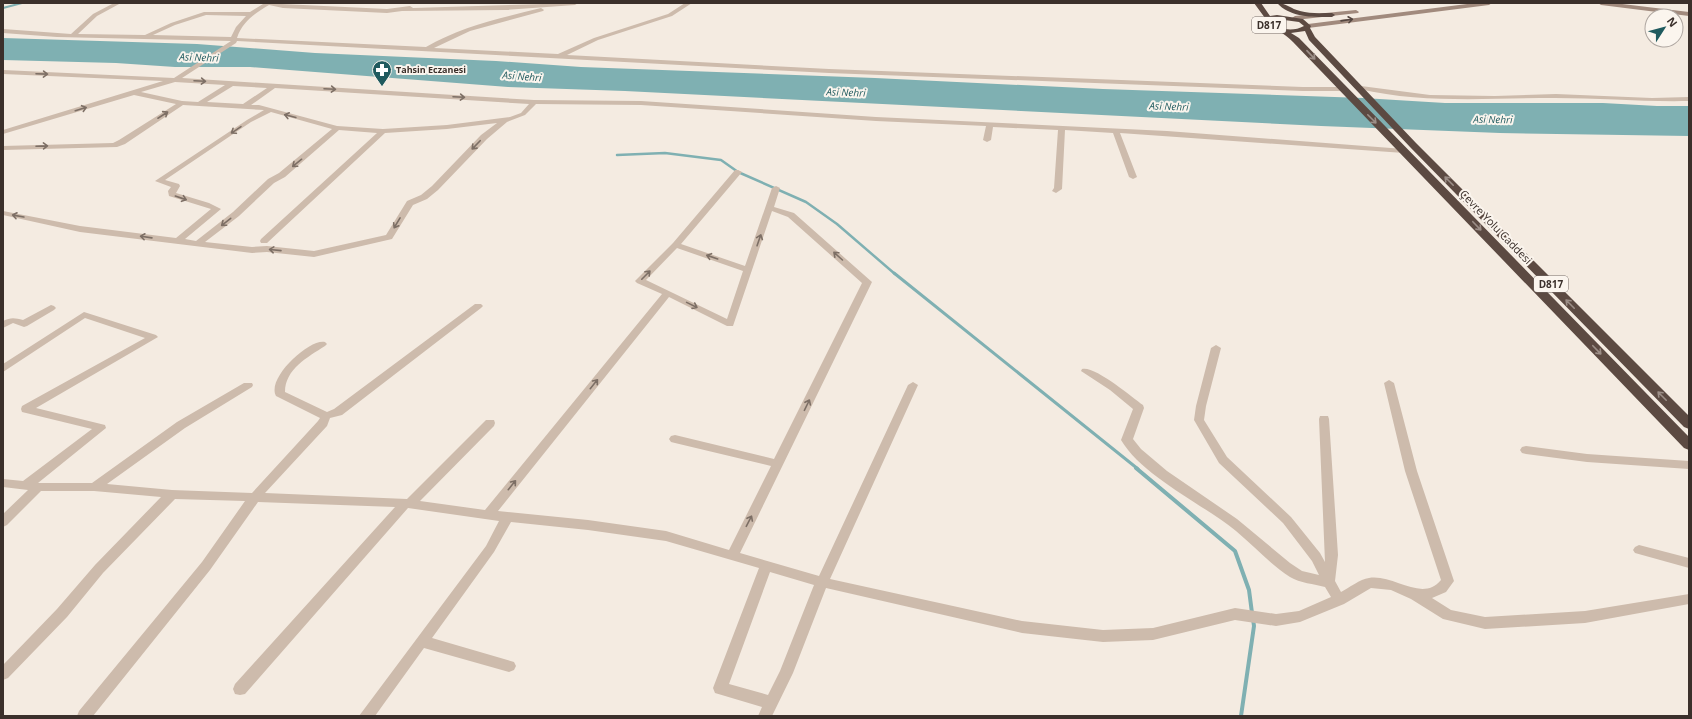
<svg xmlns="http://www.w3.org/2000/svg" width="1692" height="719" font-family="'Open Sans',sans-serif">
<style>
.water{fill:#7fb0b2}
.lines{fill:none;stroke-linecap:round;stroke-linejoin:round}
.stream-far3{stroke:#7fb0b2;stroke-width:2}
.stream-far2{stroke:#7fb0b2;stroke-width:2.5}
.stream-far1{stroke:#7fb0b2;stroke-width:3}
.stream{stroke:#7fb0b2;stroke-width:4}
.street{fill:#cdbbac;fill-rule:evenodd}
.secondary{fill:#a18a7d;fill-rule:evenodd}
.highway{fill:#5c4a42;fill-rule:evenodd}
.oneway{stroke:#544640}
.oneway2{stroke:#9c8e87}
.oneway3{stroke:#7d6f65}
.labels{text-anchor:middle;stroke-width:4;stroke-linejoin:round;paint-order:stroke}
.far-poi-label{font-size:9px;font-weight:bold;fill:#3b302b;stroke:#fbf5ee;text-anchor:start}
.shield{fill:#fbf5ee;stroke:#756b66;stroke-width:1}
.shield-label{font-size:10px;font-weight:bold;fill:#3b302b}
.far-water-label{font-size:10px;font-style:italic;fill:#1f5a5e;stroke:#fbf5ee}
.street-label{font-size:11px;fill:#3b302b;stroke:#fbf5ee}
</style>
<rect width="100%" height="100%" fill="#f4ebe1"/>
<!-- water -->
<path class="water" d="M3,38L197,44L315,53L496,61L581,67L875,78L1103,89L1363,98L1445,103H1603L1657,106H1689V136L1500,133L1321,126L625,91L508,87L250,67H175L116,63L3,60Z"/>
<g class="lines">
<!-- stream-far3 -->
<path class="stream-far3" d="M3,8L22,3"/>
<!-- stream-far2 -->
<path class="stream-far2" d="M617,155L665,153L721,160L738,172L806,202L837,224L895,274"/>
<!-- stream-far1 -->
<path class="stream-far1" d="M894,273L1138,469"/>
<!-- stream -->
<g class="stream">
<path d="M1136,468L1235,551L1249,590L1252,613"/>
<path d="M1241,716L1254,626L1253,619"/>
</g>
<!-- street -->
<g class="street">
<path d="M114,3H121L97,16L78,34L145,35L171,23L204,12H250L263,4L261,3L387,9L410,6L413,8L578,3L575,5L505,10L402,11L387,13L283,8L269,5C255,13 242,22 237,38L426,47C462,26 501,18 541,8L544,10L543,11L470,31L434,48L558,54L594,38L668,14L685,3H692L672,16L598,40L567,55L829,69L1303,87H1342L1345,89L1342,91H1303L829,73L237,41L236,43L182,78L534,100L641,101L876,117L1167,131L1404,149L1408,151L1404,153L1120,133L1137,177L1133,179L1129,177L1113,133L1065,130L1062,189L1056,193L1052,191L1054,188L1058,130L993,127L991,140L987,142L983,140L986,126L876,121L641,105L536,104L525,115L507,122L487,139L438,190L427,199L413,205L392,239L314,257L267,252L252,253L80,232L3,215V211L80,226L176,238L211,209L169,196L168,191L171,187L155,181L247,120L264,110L183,105L125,144L117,147L3,150V146L113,143L119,140L176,104L134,95L3,134V130L163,81L3,74V70L174,78L231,41L57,37L3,33V29L71,34L93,14ZM206,15L246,16L236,27L231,37L153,35L175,25ZM175,82L225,85L198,102L182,101L141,92ZM233,86L267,88L243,104L207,102ZM275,88L529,104L521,113L510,117L447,125L383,129L337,126L259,105H251ZM271,112L332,129L279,173L268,179L233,212L196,241L185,239L221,209L209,203L176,193L180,186L179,184L165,180L251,122ZM497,123L481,135L432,186L421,195L407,201L386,235L314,251L267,246L252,247L205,242L239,216L274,183L285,177L339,130L377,133L261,239L260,241L261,243H267L385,133L447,129Z"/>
<path d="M1361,86L1430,95L1495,96L1556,94L1652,98L1689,97V101C1644,102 1600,98 1555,98C1490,98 1424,104 1359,89L1358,88Z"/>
<path d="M735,170H738L742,172L681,244L745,266L772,188L776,186L780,188L774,207L794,213L872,282L740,553L819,576L908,385L913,382L918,385L830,579L1022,621L1103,630L1153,628L1235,608L1276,614L1299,611L1331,597L1325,587C1314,584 1300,583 1290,577C1270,564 1254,546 1236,531C1203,504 1143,477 1121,440L1133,409L1110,390L1081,371L1082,369C1094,365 1132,397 1143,405L1144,408L1133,439L1141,449L1167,471L1237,519L1290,563L1302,571L1319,575L1312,561L1283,523L1219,463L1194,420L1196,406L1211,348L1216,345L1221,348L1206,406L1204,420L1227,457L1291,517L1320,553L1325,562L1319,419L1320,416H1328L1329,419L1338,555L1335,581L1341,592C1349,588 1360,579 1369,578C1394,574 1422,603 1441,580L1405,471L1384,383L1389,380L1394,383L1417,471L1454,581L1446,592L1432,598L1451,610L1485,617L1585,611L1689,594V604L1585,623L1485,629L1443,619L1411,599L1391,590L1371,588L1344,604L1300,622L1276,626L1235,620L1153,640L1103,642L1022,633L826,588L793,673L772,716H758L762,707L715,693L713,688L759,568L666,541L588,530L511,522L494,552L432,638L514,662L516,666L514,670L509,672L424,648L375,716H359L486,546L499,521L408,508L245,694L240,695L235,694L233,689L235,684L395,507L258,502L210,570L93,716H77L79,711L202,562L245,501L175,499L103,573L67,617L8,678L3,680V665L57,609L95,565L161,497L94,491H41L7,525L3,527V514L28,490L3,487V479L23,481L92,429L22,412L21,409L22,406L145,338L85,318L3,372V364L84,312L156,335L158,337L36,408L101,424L105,425L106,428L38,483H92L177,422L244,383H252L253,385L252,387L185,428L107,484L172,490L252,493L318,421L320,418L276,396C266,378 310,338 325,342L327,344L325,346C308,357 285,369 285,392L327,412L334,409L475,304H481L483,306L481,308L342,415L330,418L327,426L265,493L407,499L486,420H494L495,423L494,426L420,501L485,510L662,294L637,283L635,281L673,243ZM772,211L788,217L862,283L774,459L675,435L671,436L669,439L671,442L675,443L771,466L729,550L666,531L588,520L498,511L669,297L727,326H733ZM677,248L743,271L727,319L646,280ZM770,572L814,585L780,671L768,695L729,684Z"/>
<path d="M51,305L54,306L56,308L54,310L27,326L24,327L13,323L3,328V321C11,317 15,318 23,320Z"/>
<path d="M1526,446L1587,454L1689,461V469L1587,462L1526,454L1522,453L1520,450L1522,447Z"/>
<path d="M1639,545L1689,558V568L1635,553L1633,550L1635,547Z"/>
</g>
<!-- secondary -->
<g class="secondary">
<path d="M1475,3H1492L1489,5L1308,28L1305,26L1308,24Z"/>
<path d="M1598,3H1614L1689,12V16L1601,5Z"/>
<path d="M1356,10L1359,12L1358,13L1295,20L1292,18L1295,16Z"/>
</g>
<!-- highway -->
<g class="highway">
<path d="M1254,3H1261L1270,16L1277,15L1303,19L1311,26L1310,28L1315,37L1416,143L1689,416V429L1684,427L1410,147L1309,40L1305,31L1291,33L1299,38L1689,437V450L1684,448L1293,42C1289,38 1284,34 1280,32C1273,29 1268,28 1263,22L1265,18ZM1277,19L1299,22L1304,26C1293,32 1279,30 1270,22L1271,20Z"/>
<path d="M1277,3C1286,3 1291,9 1300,11C1310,14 1322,13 1332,13L1335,15L1332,17C1313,17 1291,18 1277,3Z"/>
</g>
</g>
<!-- one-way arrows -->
<defs><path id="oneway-shaft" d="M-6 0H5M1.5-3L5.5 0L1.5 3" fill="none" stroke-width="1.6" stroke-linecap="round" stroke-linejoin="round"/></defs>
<use class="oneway" href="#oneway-shaft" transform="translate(1347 20) rotate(-8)"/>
<g class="oneway2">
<use href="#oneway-shaft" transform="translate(1311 55) rotate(47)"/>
<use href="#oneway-shaft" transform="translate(1372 119) rotate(45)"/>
<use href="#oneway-shaft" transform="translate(1449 181) rotate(-135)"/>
<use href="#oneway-shaft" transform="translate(1477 226) rotate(46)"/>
<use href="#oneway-shaft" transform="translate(1570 304) rotate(-135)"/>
<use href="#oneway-shaft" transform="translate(1597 350) rotate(46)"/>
<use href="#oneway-shaft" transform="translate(1662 396) rotate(-135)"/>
</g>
<g class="oneway3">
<use href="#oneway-shaft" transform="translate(42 74) rotate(2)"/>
<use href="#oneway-shaft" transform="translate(200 81) rotate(3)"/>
<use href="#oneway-shaft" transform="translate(330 89) rotate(3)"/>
<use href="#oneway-shaft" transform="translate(459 97) rotate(3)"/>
<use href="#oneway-shaft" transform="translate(81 109) rotate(-17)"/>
<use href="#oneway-shaft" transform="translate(163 115) rotate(-33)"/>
<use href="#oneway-shaft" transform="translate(290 116) rotate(-166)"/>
<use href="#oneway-shaft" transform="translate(236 130) rotate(146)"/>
<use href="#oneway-shaft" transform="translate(476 145) rotate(134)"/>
<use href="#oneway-shaft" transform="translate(42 146) rotate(-2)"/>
<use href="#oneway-shaft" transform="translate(297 163) rotate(141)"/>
<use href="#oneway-shaft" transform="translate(181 198) rotate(19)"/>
<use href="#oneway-shaft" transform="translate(18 216) rotate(-170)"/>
<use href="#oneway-shaft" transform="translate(226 222) rotate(142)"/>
<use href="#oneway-shaft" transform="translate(397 223) rotate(121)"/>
<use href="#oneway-shaft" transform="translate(146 237) rotate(-172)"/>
<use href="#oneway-shaft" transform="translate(759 240) rotate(-71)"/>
<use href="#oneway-shaft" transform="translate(275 250) rotate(-174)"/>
<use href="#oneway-shaft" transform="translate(838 256) rotate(-138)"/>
<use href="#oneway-shaft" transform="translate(712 257) rotate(-161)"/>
<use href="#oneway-shaft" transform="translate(646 275) rotate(-45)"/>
<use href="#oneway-shaft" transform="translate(692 305) rotate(26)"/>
<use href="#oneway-shaft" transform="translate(594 384) rotate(-51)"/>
<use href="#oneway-shaft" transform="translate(807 405) rotate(-64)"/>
<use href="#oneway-shaft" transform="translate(512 485) rotate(-51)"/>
<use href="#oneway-shaft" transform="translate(749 521) rotate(-63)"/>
</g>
<!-- icons -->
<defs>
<g id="pharmacy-pin" transform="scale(1)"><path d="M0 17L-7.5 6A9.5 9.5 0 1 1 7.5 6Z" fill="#1f5a5e" stroke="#fbf5ee"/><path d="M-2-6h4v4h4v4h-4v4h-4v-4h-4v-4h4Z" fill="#fff"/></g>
</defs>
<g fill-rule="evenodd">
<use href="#pharmacy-pin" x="382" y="70"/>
</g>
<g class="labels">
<!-- far-poi labels -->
<g class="far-poi-label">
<text x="396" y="73">Tahsin Eczanesi</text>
</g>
<!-- shield labels -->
<g class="shield">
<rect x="1252" y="17" width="34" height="16" rx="3"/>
<rect x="1534" y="276" width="34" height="16" rx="3"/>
</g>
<g class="shield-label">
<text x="1269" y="29">D817</text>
<text x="1551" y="288">D817</text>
</g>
<!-- far-water labels -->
<g class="far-water-label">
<text transform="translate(199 57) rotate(2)" y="4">Asi Nehri</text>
<text transform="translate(522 76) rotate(4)" y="4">Asi Nehri</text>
<text transform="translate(846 92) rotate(2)" y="4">Asi Nehri</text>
<text transform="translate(1169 106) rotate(2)" y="4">Asi Nehri</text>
<text transform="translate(1493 119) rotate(1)" y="4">Asi Nehri</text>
</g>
<!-- street labels -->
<g class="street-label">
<text transform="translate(1496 227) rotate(46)" y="4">Çevre Yolu Caddesi</text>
</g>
</g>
<!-- border -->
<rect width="1692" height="719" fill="none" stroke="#3b302b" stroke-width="8"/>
<!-- north arrow -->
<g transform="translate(1664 28) rotate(54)"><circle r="19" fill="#fbf5ee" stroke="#aea6a0"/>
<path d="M0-3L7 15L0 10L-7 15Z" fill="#1f5a5e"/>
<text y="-6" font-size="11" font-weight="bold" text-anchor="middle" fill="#3b302b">N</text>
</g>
</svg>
